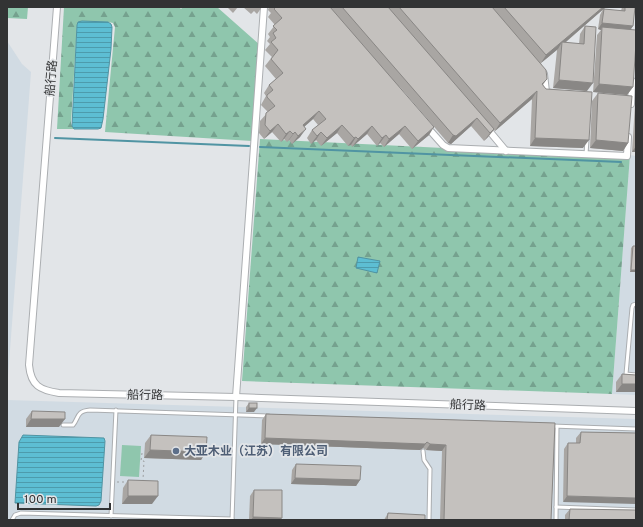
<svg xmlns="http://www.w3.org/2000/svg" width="643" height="527" font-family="Overpass,'Noto Sans SC',sans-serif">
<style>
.built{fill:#d1dbe3}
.grass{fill:#8fc6ad}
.forest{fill:url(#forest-firs)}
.water{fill:url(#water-rules);stroke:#5094a3}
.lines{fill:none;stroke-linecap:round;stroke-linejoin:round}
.stream{stroke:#5094a3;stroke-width:2}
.lane-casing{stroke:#abaeb1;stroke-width:5}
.street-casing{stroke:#abaeb1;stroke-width:8}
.path{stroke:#9d9fa1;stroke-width:1;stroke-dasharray:2 3;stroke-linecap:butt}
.lane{stroke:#fff;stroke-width:3}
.street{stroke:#fff;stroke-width:6}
.wall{fill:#a9a6a3}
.shaded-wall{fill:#898785}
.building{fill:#c4c1be;stroke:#898785}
.service-dot{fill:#5c6f8a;stroke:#e2e5e8;stroke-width:1.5}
.labels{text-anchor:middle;stroke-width:3.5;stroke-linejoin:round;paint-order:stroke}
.street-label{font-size:12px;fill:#323334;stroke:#e2e5e8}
.service-label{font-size:12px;font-weight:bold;fill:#4e5e75;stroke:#e2e5e8;text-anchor:start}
</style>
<defs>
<pattern id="forest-firs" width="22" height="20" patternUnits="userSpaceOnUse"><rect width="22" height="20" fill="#8fc6ad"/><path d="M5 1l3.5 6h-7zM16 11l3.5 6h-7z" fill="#75a18e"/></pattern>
<pattern id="water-rules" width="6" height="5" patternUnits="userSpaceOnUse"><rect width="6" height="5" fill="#5dbed3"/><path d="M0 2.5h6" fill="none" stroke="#4d9bac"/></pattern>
</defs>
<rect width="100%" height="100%" fill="#e2e5e8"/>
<!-- built -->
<g class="built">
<path d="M7,41L22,64L31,72L7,390Z"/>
<path d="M630,155L636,156V395L612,394Z"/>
<path d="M7,400L636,419V520H7Z"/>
</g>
<!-- grass -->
<path class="grass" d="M122,445L141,446L139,477L120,476Z"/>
<!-- forest -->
<g class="forest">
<path d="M7,7H28L27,19L7,18Z"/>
<path d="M64,7H179L181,9L183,7H217L260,45L252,141L105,132L115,27L113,23L108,22H78L77,25L71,123L72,126L74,129H57Z"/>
<path d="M260,139L586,155H630L612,394L242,381Z"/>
</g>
<!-- water -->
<g class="water">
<path d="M82,21L108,22L111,24L112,27L111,49L103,119L101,128L98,129H74L72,126L77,25L78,22Z"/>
<path d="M358,257L380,261L377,273L356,268Z"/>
<path d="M23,435L104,438L105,441L101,501L99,505L96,506L15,503L19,442Z"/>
</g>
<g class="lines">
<!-- stream -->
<g class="stream">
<path d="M55,138L249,146"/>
<path d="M260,147L621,162"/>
</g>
<!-- lane casing -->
<g class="lane-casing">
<g id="lane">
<path d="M586,154L587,140"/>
<path d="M636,304L633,305L632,308L626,374L636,375"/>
<path d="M63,425H73C79,418 76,411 90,410L269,416"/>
<path d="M552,426L636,429"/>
<path d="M423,451L424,460L430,469L429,520"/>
<path d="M556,507L636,510"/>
<path d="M111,516L116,410"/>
<path d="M12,520L15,515L21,513L232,519"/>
<path d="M232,520L236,397"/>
<path d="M556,520L557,427"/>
</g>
</g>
<!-- street casing -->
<g class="street-casing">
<g id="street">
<path d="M57,7L29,365C31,386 40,390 59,393L236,397L636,411"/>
<path d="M544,74L546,92L551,93"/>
<path d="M631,104L632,81"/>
<path d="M427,127L443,145L448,148L627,156L628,137"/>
<path d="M486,127L506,151"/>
<path d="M236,397L264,7"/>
</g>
</g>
<!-- path -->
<g class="path">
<path d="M142,453L141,461H144L143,480"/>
<path d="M117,482H128"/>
</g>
<!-- lane -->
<use href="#lane" class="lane"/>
<!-- street -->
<use href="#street" class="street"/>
</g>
<!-- wall -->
<g class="wall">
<path d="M227,7H238L233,13Z"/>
<path d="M243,7H262L257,14L254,11L251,14Z"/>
<path d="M269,7H606L604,9L621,11L622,7H635L633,26L630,30L633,87L627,95L593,92L597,35L601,30L598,29L600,15L603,9L565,43L579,44L580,34L585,26L587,91L553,88L557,50L558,49L541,63L547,79L543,85L583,148L530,146L532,99L495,131L494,130L488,137L484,141L471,126L451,144L448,143L399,86L429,135L412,149L399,134L384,147L380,143L377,146L367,134L352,147L351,145L348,146L337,133L321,146L316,140L311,144L307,138L312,130L318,125L313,119L304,127L300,137L292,144L289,140L287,142L284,139L281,142L272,132L264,139L259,133L260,121L268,112L261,105L262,103L266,96L264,93L269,85L276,79L265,66L272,57L265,50L270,44L267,41L270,37L268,34L275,25L268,17L271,13L268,10Z"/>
<path d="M598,93L628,143L623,151L590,148L592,101Z"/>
<path d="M635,104H636V152H632Z"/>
<path d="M633,246H636V272H630L631,248Z"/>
<path d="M622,374L636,375V392H616V382Z"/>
<path d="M249,403L254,412H246V407Z"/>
<path d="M32,411L59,427H26V419Z"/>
<path d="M266,414L555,423L551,520H440L442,451L426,450L423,448L420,450L261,444L262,420Z"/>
<path d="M581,432L636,433L563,502L564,449L568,443H576V438Z"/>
<path d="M151,435L206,452L201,460L144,458L145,443Z"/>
<path d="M296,464L360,480L356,486L291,484L292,470Z"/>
<path d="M128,480L152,504H122L123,488Z"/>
<path d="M254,490L280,520H249L250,496Z"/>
<path d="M570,509L636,520H565V515Z"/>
<path d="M388,513L425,520H384Z"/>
</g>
<!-- shaded-wall -->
<g class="shaded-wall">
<path d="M603,7H606L562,45V42L558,49L541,63L546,55Z"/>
<path d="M602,23L633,26L629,32L602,27L601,30L598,29Z"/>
<path d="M559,80L593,83L587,91L553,88Z"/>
<path d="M599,84L633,87L627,95L593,92Z"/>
<path d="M537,91L532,99L495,131L500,123Z"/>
<path d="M319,111L313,119L297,133L303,125Z"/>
<path d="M477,118L471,126L451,144L448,143L453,135Z"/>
<path d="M278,124L272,132L264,139L270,131Z"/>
<path d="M342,125L337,133L321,146L327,138Z"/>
<path d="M372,126L367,134L352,147L358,139Z"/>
<path d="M405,126L399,134L384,147L389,139Z"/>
<path d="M434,127L429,135L412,149L418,141Z"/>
<path d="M306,129L300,137L292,144L298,136Z"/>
<path d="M494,129L488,137L484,141L490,133Z"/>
<path d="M290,131L284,139L281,142L286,134Z"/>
<path d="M295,132L289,140L287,142L293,134Z"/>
<path d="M321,132L316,140L311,144L317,136Z"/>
<path d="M386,135L380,143L377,146L382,138Z"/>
<path d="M356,137L351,145L348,146L354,138Z"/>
<path d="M535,138L589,140L583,148L530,146Z"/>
<path d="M596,140L628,143L623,151L590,148Z"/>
<path d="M636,146V152H632Z"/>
<path d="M631,270H636V272H630Z"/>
<path d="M622,384H636V392H616Z"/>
<path d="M249,408H257L254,412H246Z"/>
<path d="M31,419H65L59,427H26Z"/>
<path d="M265,438L427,442L423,448L420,450L261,444Z"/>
<path d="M430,444L446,445L442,451L426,450Z"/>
<path d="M150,450L206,452L201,460L144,458Z"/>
<path d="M295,478L360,480L356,486L291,484Z"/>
<path d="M128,496H158L152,504H122Z"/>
<path d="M567,496L636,498V504L563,502Z"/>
<path d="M253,517L282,518L280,520H251Z"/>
</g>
<!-- building -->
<g class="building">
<path d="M276,7H330L434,127L418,141L405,126L389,139L386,135L382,138L372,126L358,139L356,137L354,138L342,125L327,138L321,132L317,136L312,130L326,119L319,111L303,125L306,129L298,136L295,132L293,134L290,131L286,134L278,124L270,131L265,125L266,113L275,106L267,97V95L273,90L269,85L283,73L271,59L278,50L271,42L276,38L273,33L277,30L273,26L282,18L274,9Z"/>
<path d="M342,7H388L494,129L490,133L477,118L456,136L453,135Z"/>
<path d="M399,7H492L546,70L547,79L542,84L546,89L592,92L589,140L535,138L537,91L500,123Z"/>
<path d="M504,7H603L546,55Z"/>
<path d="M625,7H635L633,26L602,23L604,9L625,11Z"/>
<path d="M585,26L596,27L593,83L559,80L562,42L584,44Z"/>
<path d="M602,27L636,30V43L633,87L599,84Z"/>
<path d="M598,93L632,96L628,143L596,140Z"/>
<path d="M633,246H636V270H631Z"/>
<path d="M622,374L636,375V384H622Z"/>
<rect x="249" y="403" width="8" height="5"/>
<path d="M32,411L65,412V419H31Z"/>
<path d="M266,414L555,423L551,520H444L446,445L430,444L427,442L425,444L265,438Z"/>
<path d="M581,432L636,433V498L567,496L568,443H580Z"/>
<path d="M151,435L207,437L206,452L150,450Z"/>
<path d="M296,464L361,466L360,480L295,478Z"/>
<path d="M128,480L158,481V496H128Z"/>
<path d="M254,490H282V518L253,517Z"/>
<path d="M570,509L636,510V520H569Z"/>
<path d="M388,513L425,515V520H387Z"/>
</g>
<!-- markers -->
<circle class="service-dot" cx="176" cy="451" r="4"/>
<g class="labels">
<!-- street labels -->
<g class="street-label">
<text transform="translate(51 78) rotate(-85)" y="4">船行路</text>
<text transform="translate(145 395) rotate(1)" y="4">船行路</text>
<text transform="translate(468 405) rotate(2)" y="4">船行路</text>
</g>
<!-- service labels -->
<g class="service-label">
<text x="184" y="455">大亚木业（江苏）有限公司</text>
</g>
</g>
<!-- border -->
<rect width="643" height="527" fill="none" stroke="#323334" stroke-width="16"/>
<!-- scale -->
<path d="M18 503v6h92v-6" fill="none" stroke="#323334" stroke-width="2"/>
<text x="24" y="503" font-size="12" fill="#323334" stroke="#e2e5e8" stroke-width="3" paint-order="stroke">100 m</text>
</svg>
